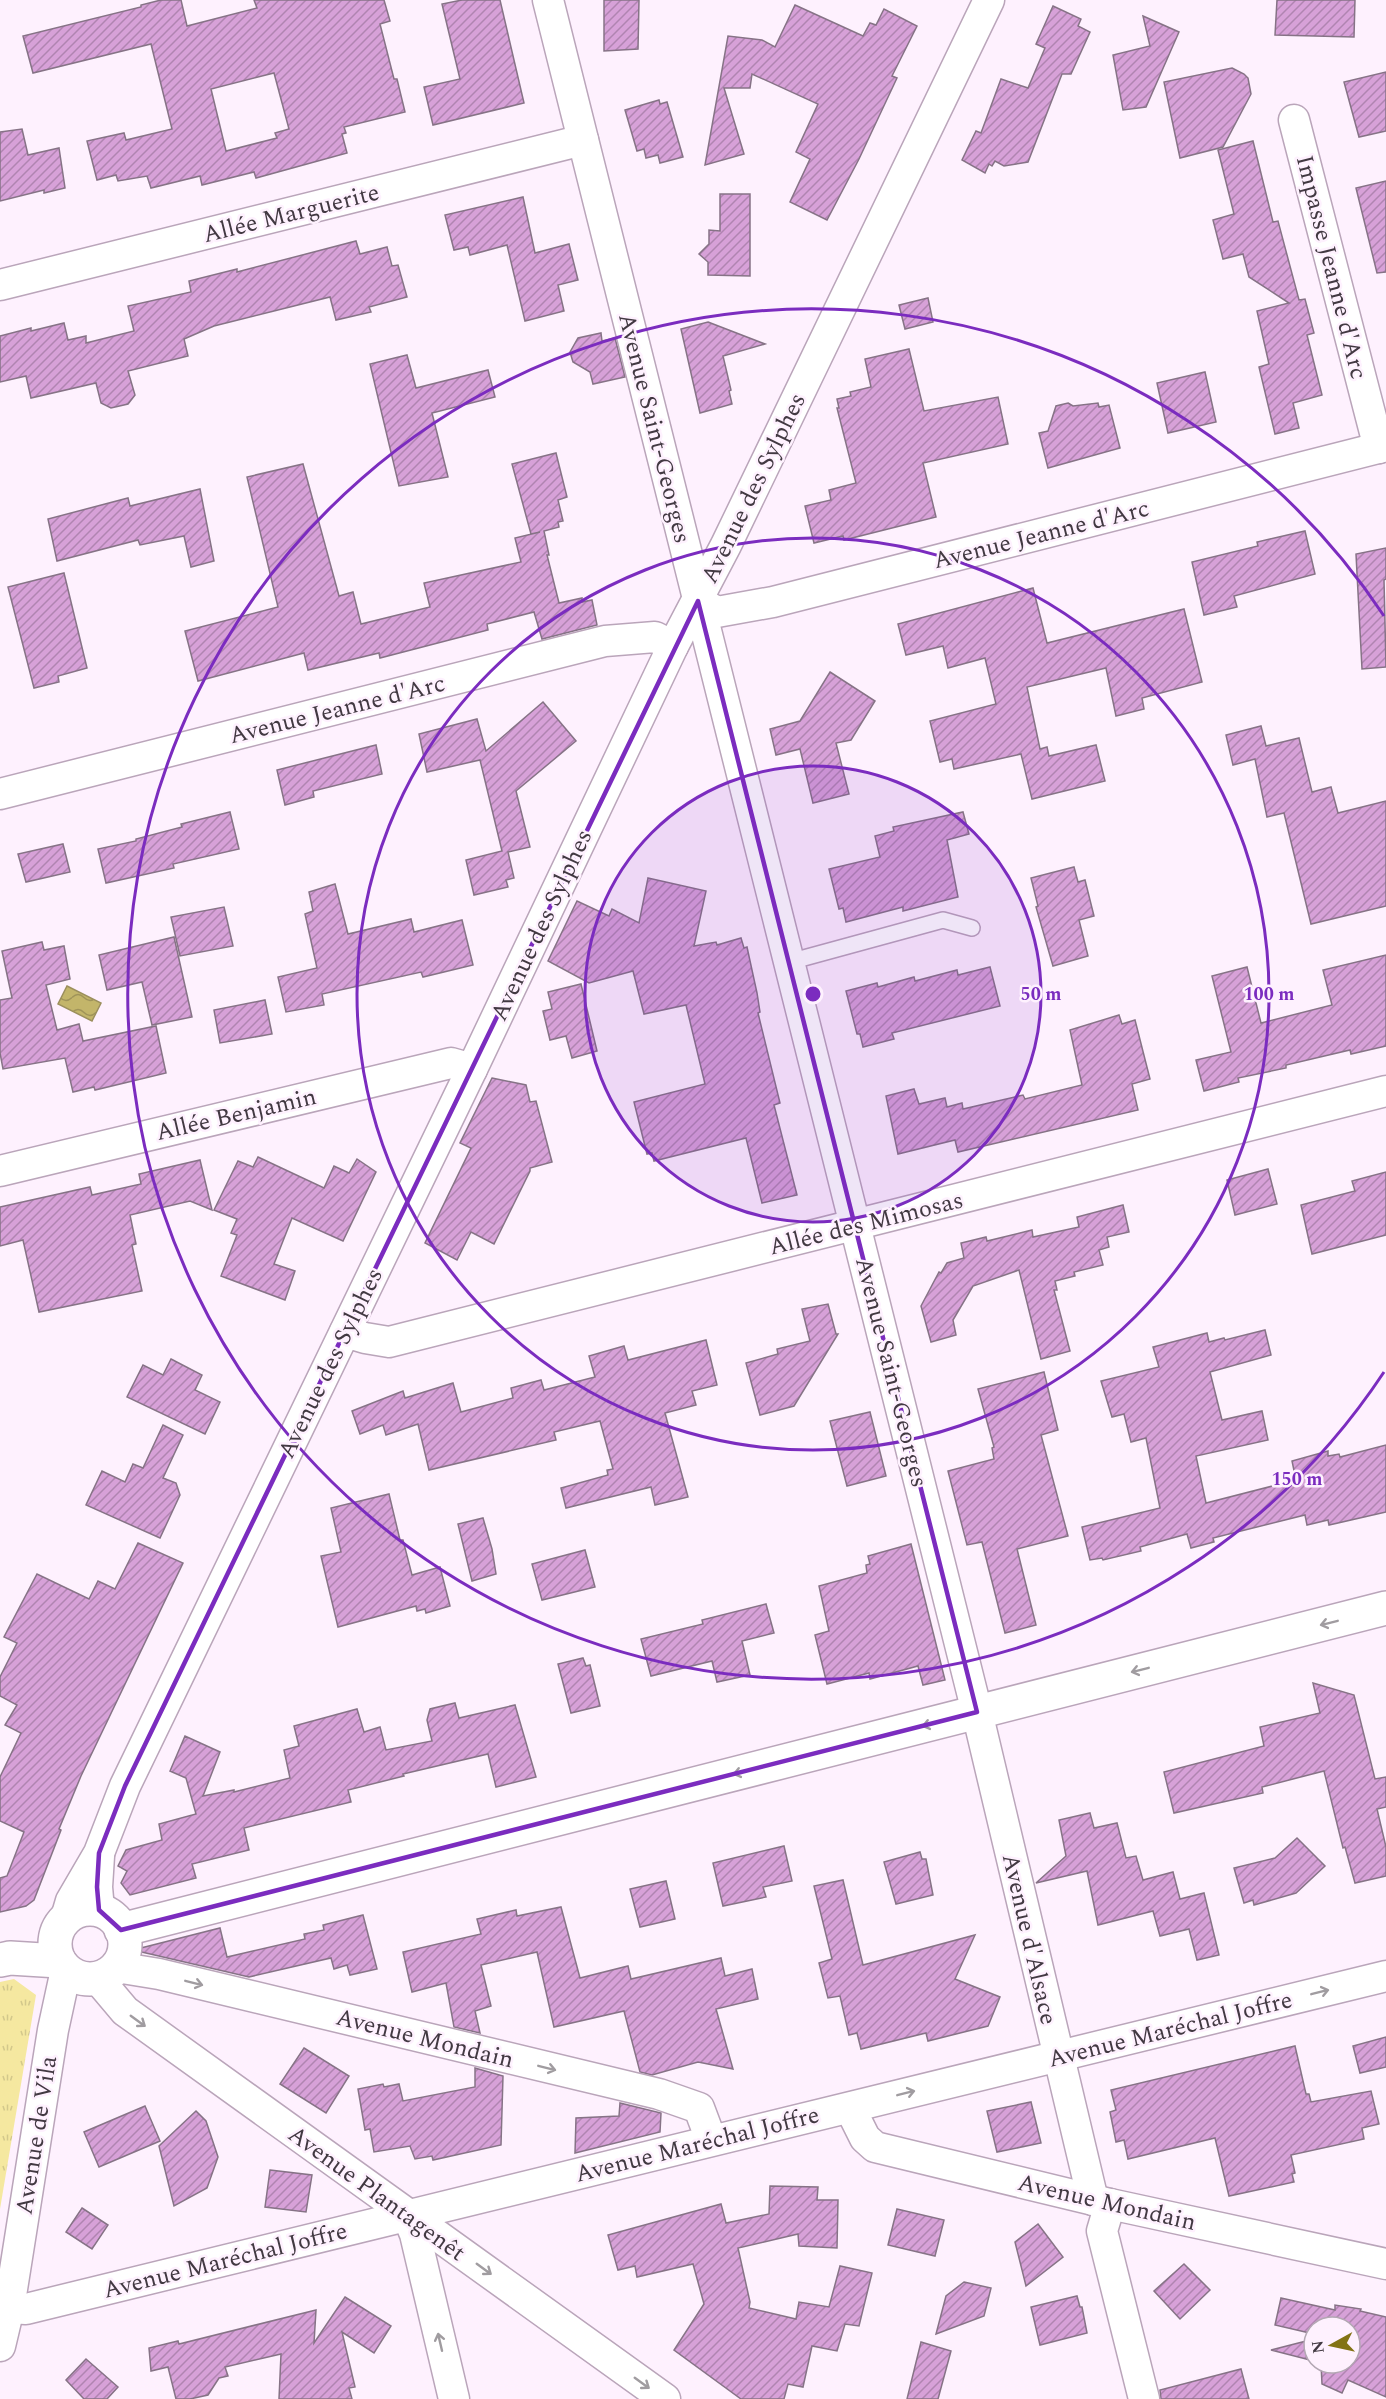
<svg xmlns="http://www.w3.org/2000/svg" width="1386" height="2399" font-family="Spectral,serif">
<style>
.park{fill:url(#park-tufts)}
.water{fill:url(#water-waves);stroke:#9c905e;stroke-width:1.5}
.building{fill:url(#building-hatch);stroke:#867386;stroke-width:1.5;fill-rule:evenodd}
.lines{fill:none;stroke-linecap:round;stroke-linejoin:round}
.lane-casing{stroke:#baa5ba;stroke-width:18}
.street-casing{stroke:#baa5ba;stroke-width:33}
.secondary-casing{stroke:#baa5ba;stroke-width:36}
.lane{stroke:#fff;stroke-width:15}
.street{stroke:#fff;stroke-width:30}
.secondary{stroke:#fff;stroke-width:33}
.oneway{stroke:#a09ca0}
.marked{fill:none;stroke:#7b2cbf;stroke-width:4.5;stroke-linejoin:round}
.ring{fill:none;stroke:#7b2cbf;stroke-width:3}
.labels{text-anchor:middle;stroke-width:5;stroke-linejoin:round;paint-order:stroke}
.street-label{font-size:24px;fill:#423942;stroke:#fef1fe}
.centre{fill:#7b2cbf;stroke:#fef1fe;stroke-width:3}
.ring-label{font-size:18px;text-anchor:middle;font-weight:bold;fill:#7b2cbf;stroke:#fef1fe;stroke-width:5;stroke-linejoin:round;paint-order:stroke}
</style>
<defs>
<pattern id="park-tufts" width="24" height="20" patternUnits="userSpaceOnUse" patternTransform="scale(1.5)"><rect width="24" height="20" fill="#f5e8a0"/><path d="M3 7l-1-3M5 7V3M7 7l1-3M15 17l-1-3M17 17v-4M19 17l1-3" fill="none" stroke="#d3c88b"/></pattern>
<pattern id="water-waves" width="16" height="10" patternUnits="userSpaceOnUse" patternTransform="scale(1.5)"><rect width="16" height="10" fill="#c3b56a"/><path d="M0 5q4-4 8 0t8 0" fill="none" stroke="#a09459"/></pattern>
<pattern id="building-hatch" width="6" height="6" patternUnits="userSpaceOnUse" patternTransform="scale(1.5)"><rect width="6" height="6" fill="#d7a1d8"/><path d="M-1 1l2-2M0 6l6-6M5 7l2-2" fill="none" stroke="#b084b1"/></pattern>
</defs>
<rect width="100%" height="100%" fill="#fef1fe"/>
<!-- park -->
<path class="park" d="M14,1979L36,1995L0,2209V1982Z"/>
<!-- water -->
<path class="water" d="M67,986L101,1003L92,1021L58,1004Z"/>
<!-- building -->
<g class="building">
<path d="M161,0H181L187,26L257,8L254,0H384L390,21L380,24L394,79H397L405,112L344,127L346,133L342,134L347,153L256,178L254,172L202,185L200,176L151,188L147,176L118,181L116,175L97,180L87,141L124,133L126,140L172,129L151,44L33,73L23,36L141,7V5ZM274,73L289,129L275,133L277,138L226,151L211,89Z"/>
<path d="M462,0H500L524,103L433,125L424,87L460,79L442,4Z"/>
<path d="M604,0H639L638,49L604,51Z"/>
<path d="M1277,0H1355L1354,37L1275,35Z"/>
<path d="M795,5L863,36L870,23L876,25L884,9L917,26L892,76L897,78L859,159L827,220L790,202L810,159L796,152L818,104L752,74L750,88H724L744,154L705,165L728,36L762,40L775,47Z"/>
<path d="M1053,6L1081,19L1078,26L1090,32L1071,74H1062L1028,162L1004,166L995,161L992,166L989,164L985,173L962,160L976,131L981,133L1001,79L1028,88L1045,48L1036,44Z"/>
<path d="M1143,16L1179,32L1146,107L1123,110L1113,55L1150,46Z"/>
<path d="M1232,68L1244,74L1248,78L1251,94L1223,147L1180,158L1164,82Z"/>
<path d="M1386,72V131L1359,137L1344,82Z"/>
<path d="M659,100L660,104L667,102L683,157L660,163L658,155L646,158L644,149L637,151L625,110Z"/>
<path d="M22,129L28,155L59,148L65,188L44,193V190L0,201V132Z"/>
<path d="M1253,141L1273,222L1278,221L1299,300L1305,299L1314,333L1307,335L1322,395L1293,403L1299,428L1275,434L1259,367L1269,364L1257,311L1289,303L1249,277L1243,254L1223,259L1213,220L1234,214L1218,150Z"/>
<path d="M1386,181V272L1377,273L1356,188Z"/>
<path d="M720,194H750V276L708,275V262L699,254L709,244V230L720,231Z"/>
<path d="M523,197L535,253L569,244L578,280L558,285L564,311L525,321L507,245L470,255L468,247L454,250L445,215Z"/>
<path d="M356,241L360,254L387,247L392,266L398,265L407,297L369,307L371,312L336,320L330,297L214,326L184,339L188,356L128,371L135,395L128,404L111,408L101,403L96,383L31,398L26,376L0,382V336L31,328V331L64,323L68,340L86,336V343L134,331L128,306L191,292L189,281L237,269V272Z"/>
<path d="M928,298L933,322L905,329L899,305Z"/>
<path d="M708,322L765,344L723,356L731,390L729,391L732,404L700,413L681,329Z"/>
<path d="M601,333L602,341L615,338L625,377L593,384L590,372L573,362L570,352L578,338Z"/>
<path d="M909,349L924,411L998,397L1008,444L923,463L936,517L844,540L843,536L814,543L805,506L831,500L829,490L856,483L837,408H839L837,399L851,396L850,392L871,387L865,359Z"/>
<path d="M407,355L416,388L488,370L495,397L432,413L448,477L399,486L370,364Z"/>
<path d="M1205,372L1216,422L1168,433L1157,383Z"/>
<path d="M1068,403L1073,406L1098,403L1099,407L1109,405L1120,448L1048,468L1039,433L1048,431L1056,406Z"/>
<path d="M556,453L567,497L558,500L563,521L558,522L559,527L544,531L549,555H547L559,603L582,598V602L592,600L597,625L542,639L534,612L487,624L488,630L380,658L379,653L308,670L304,653L198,681L185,631L278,607L247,477L303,464L339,596L353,592L361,624L430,607L424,583L521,562L515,538L540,532L531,534L512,464Z"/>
<path d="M200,489L214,561L191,567L184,536L140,545L138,540L57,561L48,519L128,498L130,506Z"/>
<path d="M1305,531L1315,574L1234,596L1237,607L1204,615L1192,562L1258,546L1257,542Z"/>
<path d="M1386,548V579L1384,580L1386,667L1362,669L1356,554Z"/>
<path d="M64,573L87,668L58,676L59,682L34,688L8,587Z"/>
<path d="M1033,588L1047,643L1184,609L1202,682L1142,698L1144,709L1116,716L1106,668L1027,687L1040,749L1047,747L1049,756L1096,745L1105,781L1032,799L1021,754L954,769L952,759L940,762L930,721L996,704L985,658L948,668L943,646L906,655L898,624Z"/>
<path d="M830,672L875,701L851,740L836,743L849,794L813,803L800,749L776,755L770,729L800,721Z"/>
<path d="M543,702L576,741L516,791L530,847L508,852L514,878L506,880L508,887L474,895L466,860L502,851L480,760L427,772L419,734L477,719L486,751Z"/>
<path d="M1261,726L1266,746L1299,738L1312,792L1331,787L1338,813L1386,801V906L1311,924L1284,813L1267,817L1255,759L1233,765L1226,735Z"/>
<path d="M376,745L382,774L313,791L314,797L285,805L277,770Z"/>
<path d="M230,812L239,849L173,864L174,868L106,883L98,849L136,841V839L182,827L181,824Z"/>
<path d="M963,812L969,834L947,840L958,897L903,911V907L846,922L843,908L839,909L829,869L880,857L875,836L894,831L893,827Z"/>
<path d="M63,844L70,872L26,882L18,854Z"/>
<path d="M1074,867L1078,882L1085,880L1094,916L1079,920L1088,956L1053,966L1036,907L1038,906L1031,878Z"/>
<path d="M648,878L706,891L694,946L716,942L717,945L741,938L744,948L747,947L757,993L760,1012L758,1013L780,1103L774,1105L797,1195L762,1203L746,1138L654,1161L652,1153L647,1154L634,1102L705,1084L686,1005L644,1014L633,971L589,983L548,961L577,901L609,916L612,909L639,923Z"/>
<path d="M335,884L348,934L411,919L414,932L462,920L473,965L423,977L421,972L322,994L324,1005L286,1012L278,977L317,968L305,914L313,911L309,892Z"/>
<path d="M224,907L233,946L180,956L171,917Z"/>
<path d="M174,937L192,1017L152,1025L142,982L107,990L99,955Z"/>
<path d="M42,942L44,950L64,946L70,979L46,985L57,1030L79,1024L83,1041L156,1026L166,1073L95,1090L94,1087L73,1092L65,1058L3,1069L0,1053V1000L12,998L2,951Z"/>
<path d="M1386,955V1046L1351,1054L1350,1050L1286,1065V1068L1238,1078L1239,1082L1204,1091L1196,1060L1231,1052L1212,976L1247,967L1261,1023L1332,1005L1323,970Z"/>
<path d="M990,967L1000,1006L892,1033L894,1039L863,1047L860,1034H857L846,991L877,983L878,987L914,977L915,981L957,970L958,975Z"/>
<path d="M581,984L597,1051L572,1058L566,1036L550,1040L543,1011L552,1009L548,992Z"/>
<path d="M265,1000L272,1034L220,1043L214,1010Z"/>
<path d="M1119,1015L1122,1024L1135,1020L1150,1079L1132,1084L1138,1110L958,1152L955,1140L898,1154L886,1096L914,1089L919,1104L945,1098L947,1107L962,1103L963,1109L1023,1095L1025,1099L1082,1085L1070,1030Z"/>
<path d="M492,1078L526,1085L530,1102L536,1101L552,1162L530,1168V1171L494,1244L471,1232L457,1260L425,1243L471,1148L460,1143Z"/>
<path d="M258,1157L324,1188L334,1166L349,1173L357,1159L376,1172L343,1241L292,1218L274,1264L295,1271L285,1300L221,1276L237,1235L231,1233L237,1219L214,1210L238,1161L253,1167Z"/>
<path d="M200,1160L212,1210L190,1201L130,1215L136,1244L132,1245L142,1291L39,1312L23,1240L0,1246V1207L90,1187L92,1195L141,1184L139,1174Z"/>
<path d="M1268,1169L1277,1204L1235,1215L1227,1180Z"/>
<path d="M1386,1172V1235L1312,1254L1301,1205L1355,1191L1352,1181Z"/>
<path d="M1123,1205L1129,1232L1107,1237L1109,1247L1099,1250L1103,1265L1074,1272L1075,1276L1055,1281L1057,1290H1054L1070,1351L1041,1359L1019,1270L973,1286L953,1320L956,1335L931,1342L921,1306L939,1272L941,1273L947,1263L964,1258L961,1243L986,1237L987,1241L1032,1230L1033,1237L1079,1227L1077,1217Z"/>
<path d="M828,1304L836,1334H838L794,1406L760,1415L746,1363L778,1354L777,1349L810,1341L802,1309Z"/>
<path d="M1265,1330L1271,1355L1210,1372L1222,1420L1262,1411L1268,1440L1196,1456L1206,1503L1296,1480L1292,1461L1328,1451V1456L1339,1454L1340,1457L1386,1445V1512L1329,1525L1328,1520L1307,1525L1305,1515L1213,1538L1214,1542L1191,1548L1187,1534L1140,1547L1141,1551L1103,1560L1102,1558L1090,1560L1082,1527L1160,1508L1146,1438L1131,1442L1124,1414L1112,1417L1101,1381L1159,1367L1153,1347L1207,1333L1209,1342L1224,1338L1225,1340Z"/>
<path d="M706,1340L717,1385L692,1391L696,1405L665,1413L688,1497L655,1505L651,1487L566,1508L561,1488L608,1475L607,1470L613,1469L600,1421L554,1432L556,1440L429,1470L418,1424L386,1435L383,1425L360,1434L352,1411L403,1391L405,1398L453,1383L461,1412L513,1398L511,1388L541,1380L544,1390L595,1377L589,1356L624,1346L628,1360Z"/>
<path d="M171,1359L202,1375L195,1390L220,1402L205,1434L127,1397L143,1365L163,1375Z"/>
<path d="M1044,1372L1058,1430L1041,1435L1068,1536L1017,1549L1036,1625L1005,1633L982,1542L967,1545L948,1471L994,1459L992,1448L994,1447L978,1389Z"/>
<path d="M870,1412L886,1476L847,1486L830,1421Z"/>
<path d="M163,1425L183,1435L163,1478L176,1483L180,1495L160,1538L86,1505L102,1471L125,1482L133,1464L143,1468Z"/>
<path d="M389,1494L400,1540H403L412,1575L440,1567L450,1606L426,1613L425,1609L417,1611L416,1606L338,1627L321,1556L341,1552L331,1508Z"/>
<path d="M483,1518L492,1549L496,1574L472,1581L458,1524Z"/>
<path d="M138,1543L183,1563L81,1776L59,1829L61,1830L34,1900L26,1906L0,1912V1878L7,1876L24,1832L0,1821V1777L21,1733L5,1725L17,1705L0,1696V1677L17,1643L4,1637L37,1574L89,1599L98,1581L115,1589Z"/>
<path d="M911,1544L945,1680L923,1685L918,1666L870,1679L869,1673L827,1684L815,1635L829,1631L819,1586L867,1573L866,1565L870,1564L868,1556Z"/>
<path d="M585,1550L595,1587L542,1600L532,1564Z"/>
<path d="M766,1604L774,1633L742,1641L750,1675L717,1682L712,1661L651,1676L641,1639L703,1624L702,1620Z"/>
<path d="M583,1658L586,1666L590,1665L600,1706L571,1713L558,1664Z"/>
<path d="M1313,1683L1354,1695L1375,1779L1386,1777V1807L1377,1809L1386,1847V1876L1355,1883L1345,1847L1343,1848L1324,1771L1262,1787L1263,1793L1174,1813L1164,1772L1264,1746L1260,1727L1320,1713Z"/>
<path d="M455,1703L459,1718L515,1705L536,1777L496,1787L488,1754L403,1774L404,1776L348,1790L351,1802L244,1828L249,1850L192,1864L196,1878L130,1895L121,1883L127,1871L118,1866L126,1850L162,1840L159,1824L196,1814L186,1778L170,1771L185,1736L220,1752L203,1796L234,1790V1792L290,1778L284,1750L299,1746L294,1726L357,1709L364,1732L380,1727L386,1750L432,1741L427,1720L430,1709Z"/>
<path d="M1090,1813L1094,1828L1117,1823L1126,1858L1136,1856L1143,1880L1173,1872L1180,1899L1204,1893L1219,1955L1197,1960L1189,1929L1160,1936L1153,1911L1098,1925L1087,1871L1036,1883L1066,1856L1059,1820Z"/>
<path d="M1297,1838L1325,1866L1296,1893L1254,1905L1253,1900L1244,1903L1234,1868L1275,1858Z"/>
<path d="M784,1846L792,1881L763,1887L766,1897L723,1906L713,1863Z"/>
<path d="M920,1852L922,1859H926L933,1895L896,1904L884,1862Z"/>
<path d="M843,1880L863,1965L975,1935L955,1979L1000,1997L988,2026L928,2041L926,2033L861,2049L857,2033L849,2035L840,1996L828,1998L819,1963L832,1959L814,1886Z"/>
<path d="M666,1881L675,1919L640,1927L630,1889Z"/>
<path d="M561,1907L580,1978L628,1966L631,1979L721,1958L725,1976L752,1969L758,1999L716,2009L733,2069L698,2062L652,2075L640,2072L624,2011L554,2027L537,1952L481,1965L491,2006L475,2011L480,2033L454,2027L446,1983L412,1992L403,1952L481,1934L477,1919L516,1910L517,1916Z"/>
<path d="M363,1915L377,1969L350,1975L347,1965L334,1969L331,1958L249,1977L133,1950L220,1928L227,1957L305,1939L304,1934L324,1930L323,1925Z"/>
<path d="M1386,2037V2067L1360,2073L1353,2046Z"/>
<path d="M1295,2046L1306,2094H1309L1311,2102L1371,2091L1379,2124L1362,2128L1364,2139L1291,2155L1295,2173L1292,2174L1294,2182L1229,2196L1215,2138L1128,2159L1124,2140L1116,2142L1110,2112L1116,2110L1111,2090Z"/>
<path d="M304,2048L349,2076L326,2113L280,2084Z"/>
<path d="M475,2068L503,2076L501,2145L433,2160L432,2156L415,2159L410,2146L374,2152L370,2129L365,2130L358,2089L383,2084L384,2087L399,2084L403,2101L475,2087Z"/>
<path d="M1031,2102L1041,2143L997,2152L987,2111Z"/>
<path d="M620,2103L661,2113L660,2132L575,2153L576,2118L619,2116Z"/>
<path d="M145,2106L160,2141L99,2167L84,2132Z"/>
<path d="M196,2111L206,2121L218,2157L207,2188L174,2206L159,2146Z"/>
<path d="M270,2170L312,2175L306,2212L265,2207Z"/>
<path d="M770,2186L818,2187L817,2200H838L837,2248L799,2246L798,2234L738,2248L750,2302L749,2308L796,2319L799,2302L829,2307L840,2266L872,2273L859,2326L845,2324L837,2351L812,2346L803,2387L788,2384L784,2399H741L674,2350L704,2304L693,2264L637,2277L635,2266L618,2270L608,2235L721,2204L726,2223L769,2214Z"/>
<path d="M82,2208L108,2225L92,2249L66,2232Z"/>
<path d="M897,2209L944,2220L935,2256L888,2245Z"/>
<path d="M1038,2224L1063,2257L1026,2286L1015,2242Z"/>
<path d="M1184,2264L1210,2290L1180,2319L1154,2291Z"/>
<path d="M964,2282L991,2288L984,2316L936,2334L946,2296Z"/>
<path d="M1077,2296L1080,2307H1082L1087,2333L1040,2345L1031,2307Z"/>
<path d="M345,2297L391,2326L374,2353L342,2332L355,2387L349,2388L352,2399H279L281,2354L225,2367L228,2376L219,2378L208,2395L190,2399H176L168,2367L151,2371L149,2348L178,2341L179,2344L316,2310L314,2343Z"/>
<path d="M1281,2298L1335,2310V2305L1361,2309L1360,2311L1386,2317V2397L1348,2380L1342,2393L1322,2384L1321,2363H1350V2327H1314V2334L1275,2325Z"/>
<path d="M1314,2339V2361L1271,2350Z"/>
<path d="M921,2342L951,2351L938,2399H907Z"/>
<path d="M86,2359L118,2387L107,2399H84L66,2380Z"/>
<path d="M1241,2369L1249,2399H1161L1160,2390Z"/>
</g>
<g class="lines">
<!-- lane casing -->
<g class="lane-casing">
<path id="lane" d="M789,962L943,920L972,928"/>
</g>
<!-- street casing -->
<g class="street-casing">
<g id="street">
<path d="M548,0L977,1712L1093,2200"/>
<path d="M1294,120L1379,448"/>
<path d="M0,285L583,140"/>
<path d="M698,601L717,612L773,602L1386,446"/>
<path d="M0,794L605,641L655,637L673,646"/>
<path d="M0,1171L451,1063L472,1069"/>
<path d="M345,1332L365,1338L389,1342L1386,1091"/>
<path d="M99,1856L97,1887L99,1910"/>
<path d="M66,1918L71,1901L99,1853L125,1786L472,1069L673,646L726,545L989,0"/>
<path d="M116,1967L159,1974L659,2094L699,2108L711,2140"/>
<path d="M98,1979L125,2011L665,2399"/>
<path d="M850,2108L865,2138L875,2147L1110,2204L1386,2264"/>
<path d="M1110,2204L1102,2231L1144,2399"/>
<path d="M407,2215L415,2234L454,2399"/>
<path d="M9,2308L26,2309L1386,1976"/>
<path d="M0,2346L9,2308L53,2030L66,1970"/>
</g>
</g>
<!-- secondary casing -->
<g class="secondary-casing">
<g id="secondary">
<circle cx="90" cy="1944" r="35"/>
<path d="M121,1930L1386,1608"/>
<path d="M0,1960L10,1958L59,1961"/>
</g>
</g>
<!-- lane -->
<use href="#lane" class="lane"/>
<!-- street -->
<use href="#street" class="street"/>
<!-- secondary -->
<use href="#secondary" class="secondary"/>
</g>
<!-- one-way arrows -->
<defs><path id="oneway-shaft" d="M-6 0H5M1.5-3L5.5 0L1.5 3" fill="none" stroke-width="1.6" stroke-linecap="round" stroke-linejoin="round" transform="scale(1.5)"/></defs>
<g class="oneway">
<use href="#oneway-shaft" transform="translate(1329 1623) rotate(166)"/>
<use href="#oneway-shaft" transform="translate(1140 1670) rotate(166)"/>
<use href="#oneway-shaft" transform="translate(931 1724) rotate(166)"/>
<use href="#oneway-shaft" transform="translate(742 1772) rotate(166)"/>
<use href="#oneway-shaft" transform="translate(194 1983) rotate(14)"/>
<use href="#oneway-shaft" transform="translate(1320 1992) rotate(-14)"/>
<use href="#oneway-shaft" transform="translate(138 2021) rotate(36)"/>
<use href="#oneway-shaft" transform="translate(547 2068) rotate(14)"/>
<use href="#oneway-shaft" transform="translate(906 2093) rotate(-14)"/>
<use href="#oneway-shaft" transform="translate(484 2269) rotate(36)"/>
<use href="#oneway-shaft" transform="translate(440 2342) rotate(-103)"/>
<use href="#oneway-shaft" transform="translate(642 2383) rotate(36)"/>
</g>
<!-- marked area -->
<path class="marked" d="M698,601L977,1712L121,1930L99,1910L97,1887L99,1853L125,1786Z"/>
<!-- distance rings -->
<circle cx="813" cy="994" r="228" fill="#7b2cbf" fill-opacity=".12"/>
<g class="ring">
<circle cx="813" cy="994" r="228"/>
<circle cx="813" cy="994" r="456"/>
<path d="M1384 1372A685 685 0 1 1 1384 616"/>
</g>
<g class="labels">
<!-- street labels -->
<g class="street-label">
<text transform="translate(291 213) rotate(-14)" y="8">Allée Marguerite</text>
<text transform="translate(1332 267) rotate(76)" y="8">Impasse Jeanne d'Arc</text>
<text transform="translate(655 428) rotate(76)" y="8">Avenue Saint-Georges</text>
<text transform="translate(753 488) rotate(-64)" y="8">Avenue des Sylphes</text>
<text transform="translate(1041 534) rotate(-14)" y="8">Avenue Jeanne d'Arc</text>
<text transform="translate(337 709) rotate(-14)" y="8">Avenue Jeanne d'Arc</text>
<text transform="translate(541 925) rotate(-65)" y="8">Avenue des Sylphes</text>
<text transform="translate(236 1114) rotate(-13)" y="8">Allée Benjamin</text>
<text transform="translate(866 1223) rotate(-14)" y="8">Allée des Mimosas</text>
<text transform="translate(330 1363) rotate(-64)" y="8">Avenue des Sylphes</text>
<text transform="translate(892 1372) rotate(76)" y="8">Avenue Saint-Georges</text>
<text transform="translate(1030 1939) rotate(77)" y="8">Avenue d'Alsace</text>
<text transform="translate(1170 2029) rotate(-14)" y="8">Avenue Maréchal Joffre</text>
<text transform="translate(425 2038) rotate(14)" y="8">Avenue Mondain</text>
<text transform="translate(36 2135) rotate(-81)" y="8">Avenue de Vila</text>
<text transform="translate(697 2144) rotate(-14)" y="8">Avenue Maréchal Joffre</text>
<text transform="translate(377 2193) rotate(36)" y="8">Avenue Plantagenêt</text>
<text transform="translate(1107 2202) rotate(13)" y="8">Avenue Mondain</text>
<text transform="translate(225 2260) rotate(-14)" y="8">Avenue Maréchal Joffre</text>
</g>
</g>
<circle cx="813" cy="994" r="9" class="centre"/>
<g class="ring-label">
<text x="1041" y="1000">50 m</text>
<text x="1269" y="1000">100 m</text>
<text x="1297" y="1485">150 m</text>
</g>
<!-- north arrow -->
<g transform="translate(1332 2345) rotate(262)"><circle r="28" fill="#fef1fe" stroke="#b3a7b3" stroke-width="1.5"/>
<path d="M0-4.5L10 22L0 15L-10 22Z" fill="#837315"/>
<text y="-9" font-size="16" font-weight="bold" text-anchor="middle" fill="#423942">N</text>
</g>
</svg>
